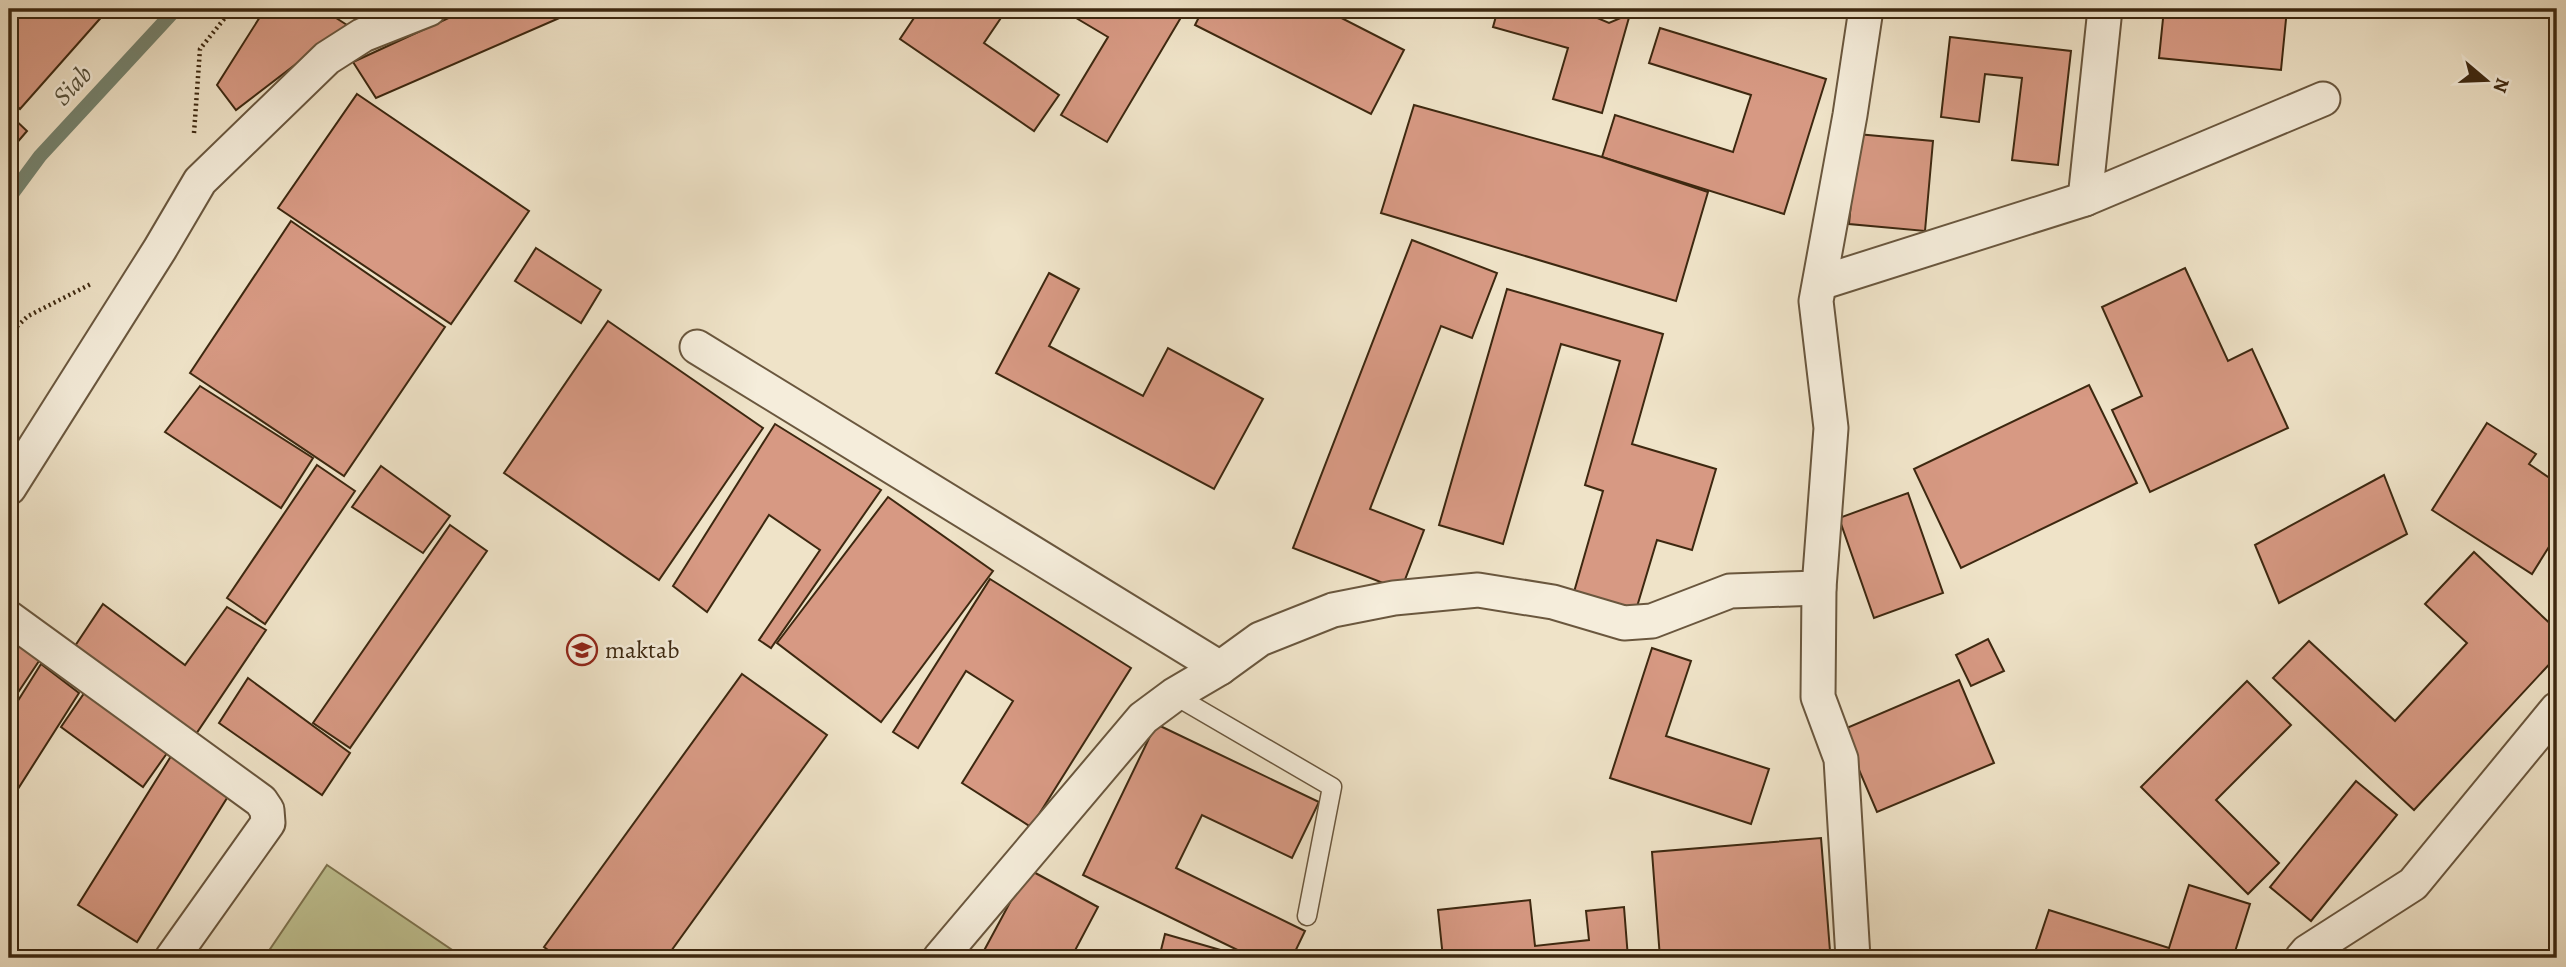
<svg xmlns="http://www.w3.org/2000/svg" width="2566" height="967" font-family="Alegreya,serif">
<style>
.green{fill:#bfc292;stroke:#7e7551;stroke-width:2}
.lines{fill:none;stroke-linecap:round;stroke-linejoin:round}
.stream{stroke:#75836f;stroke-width:14}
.building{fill:#d79983;stroke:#3d2810;stroke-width:2}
.lane-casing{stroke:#6a573e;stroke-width:21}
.street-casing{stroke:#6a573e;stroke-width:37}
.path{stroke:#3d2810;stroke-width:4.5;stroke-dasharray:2 3.5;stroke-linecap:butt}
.lane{stroke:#f5eddb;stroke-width:18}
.street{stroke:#f5eddb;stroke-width:33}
.labels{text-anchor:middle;stroke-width:5;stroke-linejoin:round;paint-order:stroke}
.poi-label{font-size:24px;fill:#3d2810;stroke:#f5eddb;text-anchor:start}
.water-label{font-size:26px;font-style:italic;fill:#544e38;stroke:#f5eddb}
</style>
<rect width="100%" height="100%" fill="#efe3c8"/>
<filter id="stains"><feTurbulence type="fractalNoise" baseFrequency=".00286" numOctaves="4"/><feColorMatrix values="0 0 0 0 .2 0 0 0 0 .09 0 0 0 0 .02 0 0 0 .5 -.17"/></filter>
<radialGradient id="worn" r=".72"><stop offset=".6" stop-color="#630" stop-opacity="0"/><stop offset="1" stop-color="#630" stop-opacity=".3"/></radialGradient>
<!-- green -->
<path class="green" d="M327,865L464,958H264Z"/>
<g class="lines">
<!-- stream -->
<path class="stream" d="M9,198L40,156L176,9"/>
</g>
<!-- building -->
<g class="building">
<path d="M9,9H100L105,13L20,109L9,99Z"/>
<path d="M265,9H322L347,25L236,110L217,85Z"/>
<path d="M468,9H580L376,98L353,62Z"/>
<path d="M920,9H1007L984,43L1059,95L1034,131L900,39Z"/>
<path d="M1061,9H1186L1107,142L1061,115L1108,37Z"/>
<path d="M1203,9H1324L1404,50L1371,114L1195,25Z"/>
<path d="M1498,9H1576L1609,23L1630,14L1602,113L1553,99L1568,48L1493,27Z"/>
<path d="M2164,9H2287L2281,70L2159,58Z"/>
<path d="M1660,28L1826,79L1784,214L1602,157L1615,115L1733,152L1751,95L1649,63Z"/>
<path d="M1950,37L2071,51L2058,165L2012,160L2022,78L1985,74L1979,122L1941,117Z"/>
<path d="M357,94L529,211L451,324L278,208Z"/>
<path d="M1414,105L1602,157L1708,192L1676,301L1381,213Z"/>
<path d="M9,114L27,131L9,152Z"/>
<path d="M1857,134L1933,141L1925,231L1849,224Z"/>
<path d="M291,221L445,327L344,476L190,373Z"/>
<path d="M1412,240L1497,273L1472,338L1441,326L1370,509L1424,530L1401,590L1293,548Z"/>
<path d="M536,248L601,290L581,323L515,281Z"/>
<path d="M2185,268L2228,361L2252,349L2288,428L2150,492L2112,410L2142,396L2102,307Z"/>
<path d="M1049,273L1079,289L1049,346L1143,396L1168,348L1263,399L1214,489L996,373Z"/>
<path d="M1507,289L1663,334L1632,444L1716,469L1692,550L1657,540L1636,610L1574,592L1603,491L1585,485L1620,361L1561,344L1503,544L1439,525Z"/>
<path d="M608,321L763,428L659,580L504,473Z"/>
<path d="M2089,385L2137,483L1961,568L1914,469Z"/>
<path d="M200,386L313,458L281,508L165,432Z"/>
<path d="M2487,423L2536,454L2529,464L2557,483V534L2532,574L2432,510Z"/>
<path d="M775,424L881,490L771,648L759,640L820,550L769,515L707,612L673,586Z"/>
<path d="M317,465L355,491L265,624L227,598Z"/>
<path d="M381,466L450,516L423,553L352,507Z"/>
<path d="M2384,475L2407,534L2279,603L2255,545Z"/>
<path d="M1908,493L1943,593L1874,618L1839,518Z"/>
<path d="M888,497L993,571L881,722L777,643Z"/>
<path d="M450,525L487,551L350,748L313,723Z"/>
<path d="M2474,552L2557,630V656L2414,810L2273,678L2309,641L2395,721L2467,643L2425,604Z"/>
<path d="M990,579L1131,668L1031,827L962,783L1013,701L966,671L918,748L893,732Z"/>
<path d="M103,604L185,665L227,607L266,630L194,737L71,652Z"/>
<path d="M9,628L45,652L9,706Z"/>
<path d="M1988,639L2004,671L1971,686L1956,655Z"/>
<path d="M1652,648L1691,661L1666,736L1769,769L1751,824L1610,778Z"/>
<path d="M41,664L79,693L9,803V715Z"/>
<path d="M742,674L827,735L666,958H559L544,947Z"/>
<path d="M248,678L350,753L322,795L219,723Z"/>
<path d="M1959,680L1994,763L1877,812L1842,730Z"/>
<path d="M2247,681L2291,725L2216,800L2279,863L2248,894L2141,787Z"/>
<path d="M87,689L170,749L143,787L61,727Z"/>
<path d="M1156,724L1319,802L1292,858L1202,815L1176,868L1305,931L1292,958H1254L1083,875Z"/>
<path d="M173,753L232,790L137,942L78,905Z"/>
<path d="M2356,781L2397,815L2311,921L2270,887Z"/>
<path d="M1821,838L1830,951L1736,958H1660L1652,852Z"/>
<path d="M1028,869L1098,907L1071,958H980Z"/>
<path d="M2189,885L2250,904L2233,958H2033L2049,910L2169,948Z"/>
<path d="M1530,900L1535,946L1589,940L1586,911L1624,907L1628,958H1443L1438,910Z"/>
<path d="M1165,934L1231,953L1230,958H1159Z"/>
</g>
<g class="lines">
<!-- lane casing -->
<g class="lane-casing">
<path id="lane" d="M1174,695L1332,787L1307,916"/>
</g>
<!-- street casing -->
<g class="street-casing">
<g id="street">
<path d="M2085,199L2105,9"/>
<path d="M1820,283L2085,199L2323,99"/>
<path d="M697,347L1220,668"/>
<path d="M9,488L160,249L200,181L327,58L363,35L429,9"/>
<path d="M9,618L261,801L267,810L268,823L172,958"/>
<path d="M940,958L1143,718L1174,695L1220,668L1260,639L1333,610L1394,598L1478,590L1553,602L1624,623L1652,621L1730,591L1819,588"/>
<path d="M1853,958L1841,759L1818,697L1819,588L1831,428L1816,301L1850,115L1866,9"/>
<path d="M2302,958L2307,952L2413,884L2557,709"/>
</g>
</g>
<!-- path -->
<g class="path">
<path d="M194,133L200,49L232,9"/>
<path d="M9,334L28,316L91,284"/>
</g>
<!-- lane -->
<use href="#lane" class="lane"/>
<!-- street -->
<use href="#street" class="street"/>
</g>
<!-- icons -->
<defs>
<g id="school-ring" transform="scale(1.575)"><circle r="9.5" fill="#f5eddb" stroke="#8f2418" stroke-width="1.5"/><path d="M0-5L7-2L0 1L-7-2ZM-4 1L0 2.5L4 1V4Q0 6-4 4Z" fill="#8f2418"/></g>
</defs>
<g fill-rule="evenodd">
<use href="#school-ring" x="582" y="650"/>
</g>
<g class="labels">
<!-- poi labels -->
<g class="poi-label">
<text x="605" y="658">maktab</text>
</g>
<!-- water labels -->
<g class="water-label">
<text transform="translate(72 85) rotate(-47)" y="9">Siab</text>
</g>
</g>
<!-- margin -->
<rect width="2566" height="967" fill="none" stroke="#efe3c8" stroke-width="35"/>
<rect x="10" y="10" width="2545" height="946" fill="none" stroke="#3d2810" stroke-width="3.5"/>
<rect x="18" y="18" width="2531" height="932" fill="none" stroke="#3d2810" stroke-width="2"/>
<!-- north arrow -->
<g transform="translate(2486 80) rotate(109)" stroke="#f5eddb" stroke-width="5" paint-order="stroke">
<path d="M0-5L12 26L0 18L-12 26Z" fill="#3d2810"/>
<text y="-10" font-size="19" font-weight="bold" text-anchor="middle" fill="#3d2810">N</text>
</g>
<rect width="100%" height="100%" filter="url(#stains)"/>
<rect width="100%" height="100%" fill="url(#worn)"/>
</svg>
